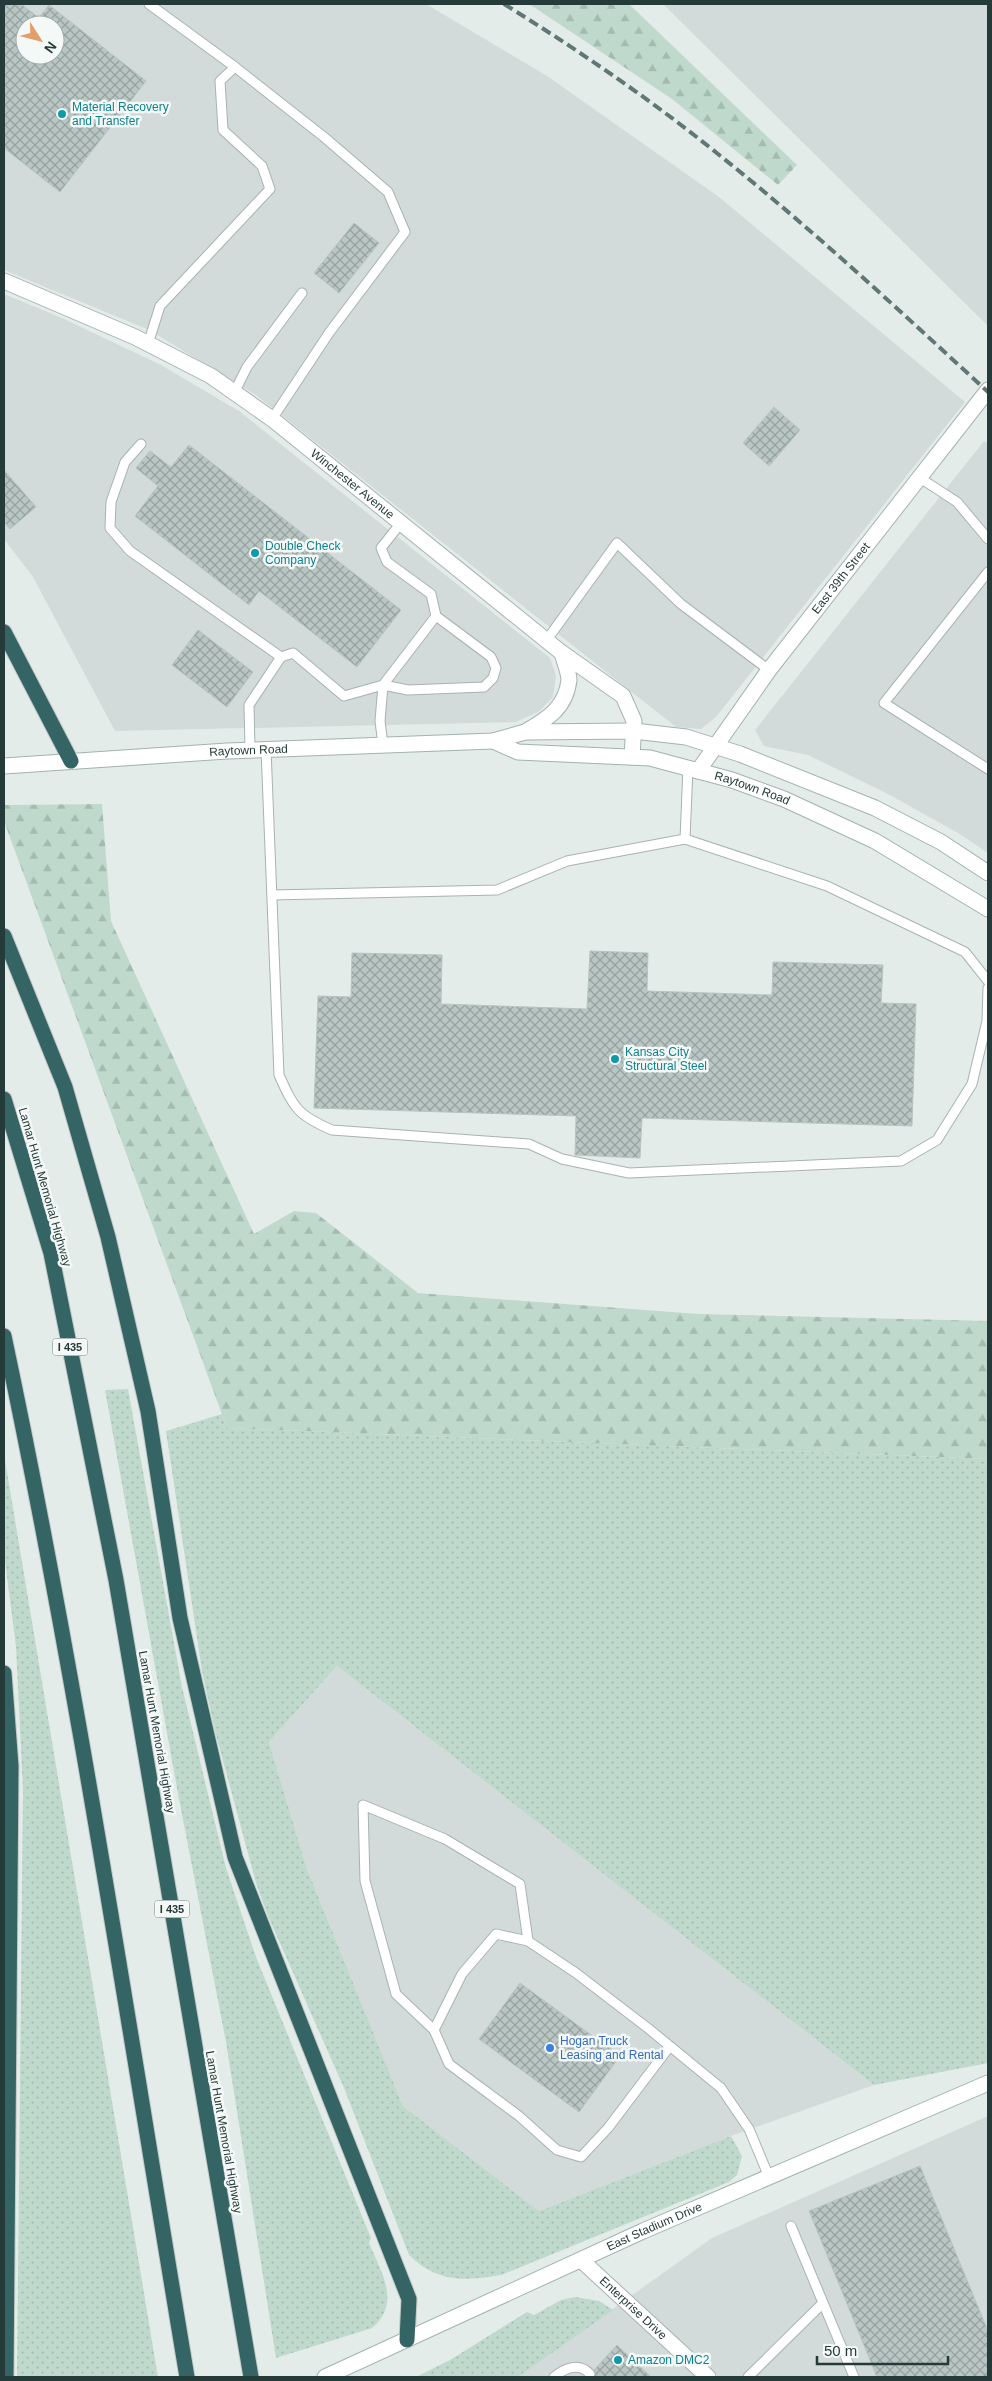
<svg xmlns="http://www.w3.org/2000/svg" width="992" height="2381" font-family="Arial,sans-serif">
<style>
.built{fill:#d2dbd9;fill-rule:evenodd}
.grass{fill:url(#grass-dots)}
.forest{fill:url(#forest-firs)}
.building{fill:url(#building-cross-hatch);stroke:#b7c5c2;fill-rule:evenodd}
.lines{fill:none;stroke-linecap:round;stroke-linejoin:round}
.service-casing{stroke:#a7b3b2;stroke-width:11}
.minor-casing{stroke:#a7b3b2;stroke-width:17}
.tertiary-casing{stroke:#a7b3b2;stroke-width:17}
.secondary-casing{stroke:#a0b3b0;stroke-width:17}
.motorway-casing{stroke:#c2c8c8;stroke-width:17}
.service{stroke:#fff;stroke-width:9}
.minor{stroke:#fff;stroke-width:15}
.tertiary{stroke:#fff;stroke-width:15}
.secondary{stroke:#fff;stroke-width:15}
.motorway{stroke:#346463;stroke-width:15}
.rail{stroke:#607775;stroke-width:4;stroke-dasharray:10 5;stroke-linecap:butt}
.culture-dot{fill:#0f9aa8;stroke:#f4f9f7;stroke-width:2}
.shop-dot{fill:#3f7fe0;stroke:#f4f9f7;stroke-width:2}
.labels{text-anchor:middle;stroke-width:5;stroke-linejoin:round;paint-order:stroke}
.shield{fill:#f4f9f7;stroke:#637473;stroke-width:1}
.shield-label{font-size:11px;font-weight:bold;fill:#253b3a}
.culture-label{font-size:12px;fill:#0d838f;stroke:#f4f9f7;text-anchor:start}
.street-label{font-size:12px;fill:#253b3a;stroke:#f4f9f7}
.shop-label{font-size:12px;fill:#366cbe;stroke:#f4f9f7;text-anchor:start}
</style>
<defs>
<pattern id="grass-dots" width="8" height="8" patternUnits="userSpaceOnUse" patternTransform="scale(1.25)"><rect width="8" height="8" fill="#bfdacc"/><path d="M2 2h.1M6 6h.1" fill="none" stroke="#a4bcb0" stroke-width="1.8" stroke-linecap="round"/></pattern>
<pattern id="forest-firs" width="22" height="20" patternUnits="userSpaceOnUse" patternTransform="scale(1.25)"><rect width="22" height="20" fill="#bfdacc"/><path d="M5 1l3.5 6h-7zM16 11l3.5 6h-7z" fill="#a4bcb0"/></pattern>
<pattern id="building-cross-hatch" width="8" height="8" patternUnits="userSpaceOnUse" patternTransform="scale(1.25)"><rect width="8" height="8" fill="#b9c6c3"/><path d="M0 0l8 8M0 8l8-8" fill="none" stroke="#96a29f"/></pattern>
</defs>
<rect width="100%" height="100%" fill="#e4ecea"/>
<!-- built -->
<g class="built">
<path d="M4,4H426L547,76L719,197L965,402L716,717L701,729L676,727L256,395L149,330L4,270ZM25,25H55V55H25Z"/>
<path d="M663,4H988V326Z"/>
<path d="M4,294L62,318L161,365L239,411L550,658L556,676L553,697L538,712L516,722L115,731L33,577L4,539Z"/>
<path d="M984,441L988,444V853L958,833L888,794L808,755L764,746L755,730Z"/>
<path d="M337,1666L874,2085L731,2136L539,2211L403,2106L307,1869L269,1742Z"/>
<path d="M988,2116V2377H518L712,2238Z"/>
</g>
<!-- grass -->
<g class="grass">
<path d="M128,1389L182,1687L226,1868L256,1957L371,2238L369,2243C381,2272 402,2303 372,2328L276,2358L226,2042L179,1799L105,1390Z"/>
<path d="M222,1414L227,1428L988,1459V2063L874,2085L337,1666L269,1742L307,1869L403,2106L539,2211L731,2136L742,2156L737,2175L729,2182L501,2275C464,2281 438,2283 409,2255L344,2088L268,1916L256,1883L216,1735L202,1671L166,1431Z"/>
<path d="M4,1454L158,2377H17L23,1791L16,1647L4,1553Z"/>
<path d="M575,2297L599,2301L613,2310L518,2377H416L450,2360L527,2312L534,2315L561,2300Z"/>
</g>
<!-- forest -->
<g class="forest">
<path d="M529,4H629L797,165L778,185L672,99Z"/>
<path d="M102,804L111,921L254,1234L294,1211L316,1213L418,1293L699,1314L988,1321V1459L227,1428L4,821V805Z"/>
</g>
<!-- building -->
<g class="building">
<path d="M4,4H21L39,18L49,5L146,81L60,192L4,148ZM25,25H55V55H25Z"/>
<path d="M354,223L379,243L339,293L314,273Z"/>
<path d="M774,407L800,430L769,466L743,443Z"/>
<path d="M189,445L401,610L357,667L259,591L249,605L135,516L158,486L136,468L150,451L171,467Z"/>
<path d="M4,470L36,507L10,529L4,522Z"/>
<path d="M198,630L253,672L227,707L172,665Z"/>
<path d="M590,951L648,953L647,991L772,995L773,962L883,965L881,1003L916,1004L912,1126L642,1118L640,1158L575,1155L576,1116L314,1108L318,996L351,997L352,953L442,955L441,1004L587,1009Z"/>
<path d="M520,1983L620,2056L579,2112L479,2039Z"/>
<path d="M920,2166L988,2331V2377H877L809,2211Z"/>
<path d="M617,2345L651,2377H595L594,2370Z"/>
</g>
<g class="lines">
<!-- service casing -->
<g class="service-casing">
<g id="service">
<path d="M149,4L235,67"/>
<path d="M148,344L160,306L270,189L262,166L223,130L220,81L235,67L324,137L388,192L405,232L329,333L272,419"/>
<path d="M234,393L247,367L302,293"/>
<path d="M141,444L125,462L111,502L110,528L130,551L281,657"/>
<path d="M920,478L957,502L988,539"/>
<path d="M988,572L884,703L988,769"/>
<path d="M546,641L617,543L681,604L769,670"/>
<path d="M383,745L380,721L383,685L436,616L431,594L387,562L381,548L401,523"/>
<path d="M266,749L279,1075C294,1108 297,1115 332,1130L529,1144L562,1159L629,1173L901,1161L937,1140L972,1084L987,1021L988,988"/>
<path d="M250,750L249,705L281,657L293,653L344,696L383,685L408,690L484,687L493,678L496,668L491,657L436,616"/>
<path d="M685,839L827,886L965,952L988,981"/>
<path d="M272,895L497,890L567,861L685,839L688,767"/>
<path d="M434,2030L396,1994L365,1881L363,1805L445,1839L520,1884L528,1941"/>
<path d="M670,2046L608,2128L581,2157L557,2150L519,2116L449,2064L434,2030L462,1974L496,1934L528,1941L576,1973L649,2029L721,2088L749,2129L769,2177"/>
<path d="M791,2226L854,2377"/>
<path d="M554,2377C565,2368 579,2362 590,2374"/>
<path d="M748,2377L823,2303"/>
</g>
</g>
<!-- minor casing -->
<g class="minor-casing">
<g id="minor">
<path d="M525,732C547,719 566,708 569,680C569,672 564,661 562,653"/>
<path id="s1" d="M698,771L769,670L988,390"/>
<path id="s2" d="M581,2260L708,2377"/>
</g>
</g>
<!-- tertiary casing -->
<g class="tertiary-casing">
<g id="tertiary">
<path id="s3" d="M4,281L135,337L211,376L272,419L562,653L623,696L634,721L632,757"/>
</g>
</g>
<!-- secondary casing -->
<g class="secondary-casing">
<g id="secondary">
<path id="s4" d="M493,741L518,752L650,758L732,780L784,799L875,841L988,909"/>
<path id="s5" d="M4,766L227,751L493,741L525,732L634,731L686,737L740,754L875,808L941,842L988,873"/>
<path id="s6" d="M325,2377L643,2231L988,2083"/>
</g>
</g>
<!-- motorway casing -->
<g class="motorway-casing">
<g id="motorway">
<path d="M4,632L71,761"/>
<path d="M4,936L65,1087L108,1237L148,1411L180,1618L235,1857L409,2299L407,2340"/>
<path d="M4,1099L51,1253L116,1580L251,2377"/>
<path d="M4,1336C77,1680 129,2030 187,2377"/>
<path d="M4,1673L11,1766L6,2377"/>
</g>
</g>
<!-- service -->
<use href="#service" class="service"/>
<!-- minor -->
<use href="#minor" class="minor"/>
<!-- tertiary -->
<use href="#tertiary" class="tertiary"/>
<!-- secondary -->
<use href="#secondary" class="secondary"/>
<!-- motorway -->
<use href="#motorway" class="motorway"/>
<!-- rail -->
<path class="rail" d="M504,4C578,50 650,99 718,154C812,229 900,311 988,392"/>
</g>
<!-- markers -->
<g class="culture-dot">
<circle cx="62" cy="114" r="5"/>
<circle cx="255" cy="553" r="5"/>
<circle cx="615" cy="1059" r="5"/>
<circle cx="618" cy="2360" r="5"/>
</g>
<circle class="shop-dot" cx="550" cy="2048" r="5"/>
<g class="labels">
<!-- shield labels -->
<g class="shield">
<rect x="52.5" y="1338.5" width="35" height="17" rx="4"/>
<rect x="154.5" y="1900.5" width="35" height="17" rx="4"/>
</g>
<g class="shield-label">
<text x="70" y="1351">I 435</text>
<text x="172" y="1913">I 435</text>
</g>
<!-- culture labels -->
<g class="culture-label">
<text x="72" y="111">Material Recovery<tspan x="72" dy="14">and Transfer</tspan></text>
<text x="265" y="550">Double Check<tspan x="265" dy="14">Company</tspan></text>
<text x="625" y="1056">Kansas City<tspan x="625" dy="14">Structural Steel</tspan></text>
<text x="628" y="2364">Amazon DMC2</text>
</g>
<!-- street labels -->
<g class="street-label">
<text dy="4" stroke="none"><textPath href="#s3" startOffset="406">Winchester Avenue</textPath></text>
<text dy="4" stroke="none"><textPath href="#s1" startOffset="240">East 39th Street</textPath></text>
<text dy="4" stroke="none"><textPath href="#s5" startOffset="245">Raytown Road</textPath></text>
<text dy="4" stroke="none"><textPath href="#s4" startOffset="266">Raytown Road</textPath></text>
<text transform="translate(45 1187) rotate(74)" y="4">Lamar Hunt Memorial Highway</text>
<text transform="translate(157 1732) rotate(80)" y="4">Lamar Hunt Memorial Highway</text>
<text transform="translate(224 2132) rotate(80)" y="4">Lamar Hunt Memorial Highway</text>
<text dy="4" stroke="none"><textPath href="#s6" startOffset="362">East Stadium Drive</textPath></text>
<text dy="4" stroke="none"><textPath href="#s2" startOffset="71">Enterprise Drive</textPath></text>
</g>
<!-- shop labels -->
<g class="shop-label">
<text x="560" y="2045">Hogan Truck<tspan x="560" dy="14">Leasing and Rental</tspan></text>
</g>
</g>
<!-- border -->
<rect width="992" height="2381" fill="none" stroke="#253b3a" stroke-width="10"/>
<!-- north arrow -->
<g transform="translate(40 40) rotate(126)"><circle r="24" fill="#f4f9f7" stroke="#a1adab"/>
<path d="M0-4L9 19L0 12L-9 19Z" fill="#e39f6b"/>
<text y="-8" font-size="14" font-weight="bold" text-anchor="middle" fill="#253b3a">N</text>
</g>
<!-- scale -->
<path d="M817 2356v8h131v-8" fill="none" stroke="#253b3a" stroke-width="2.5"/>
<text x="824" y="2356" font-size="15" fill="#253b3a" stroke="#f4f9f7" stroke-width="4" paint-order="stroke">50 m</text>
</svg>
